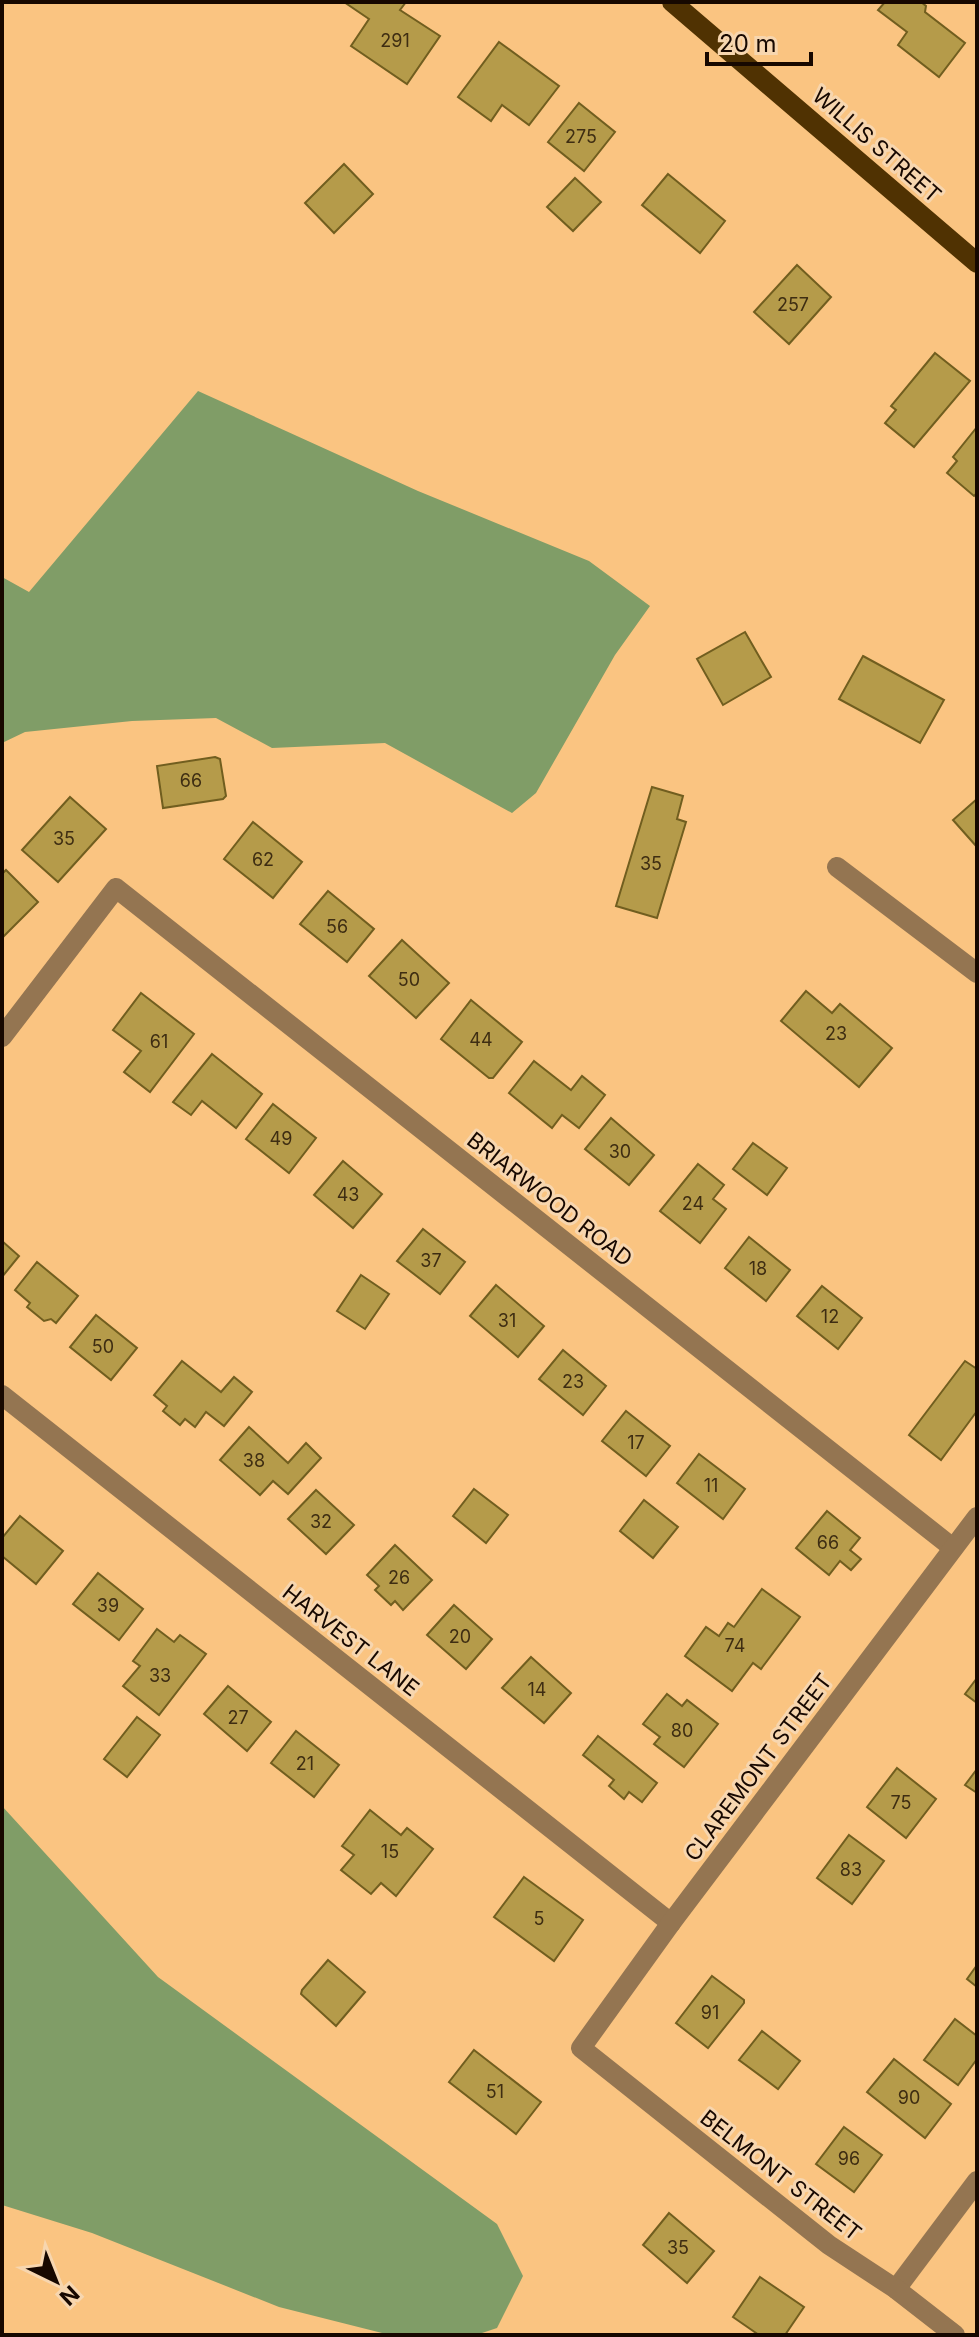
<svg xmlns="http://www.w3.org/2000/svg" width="979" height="2337" font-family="Inter,sans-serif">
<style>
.forest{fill:#809d67}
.building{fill:#b59b4a;stroke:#715e1f;stroke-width:2}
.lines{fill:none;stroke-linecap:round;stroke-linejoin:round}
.minor{stroke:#947551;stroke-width:20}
.major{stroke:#503202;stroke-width:20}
.labels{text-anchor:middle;stroke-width:6;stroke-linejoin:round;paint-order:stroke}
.number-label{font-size:18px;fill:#3e2d12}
.street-label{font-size:22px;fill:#170800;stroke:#f7d6af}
</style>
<rect width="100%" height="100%" fill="#fac481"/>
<!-- forest -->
<g class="forest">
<path d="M198,391L418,491L589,561L650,606L615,655L536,793L512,813L385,743L272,748L216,718L132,721L25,732L2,743V577L29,592Z"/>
<path d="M2,1806L158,1977L497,2224L523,2276L497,2328L476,2335H390L279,2307L92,2233L2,2205Z"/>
</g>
<!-- building -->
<g class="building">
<path d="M344,2H406L400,10L440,36L407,84L351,46L369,19Z"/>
<path d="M885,2H921L926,6L925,12L965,43L939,77L898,45L907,32L878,10Z"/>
<path d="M499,42L559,86L529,125L502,105L491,121L458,97Z"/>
<path d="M579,103L615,132L584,171L548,142Z"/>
<path d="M344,164L373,194L334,233L305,203Z"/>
<path d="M668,174L725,221L700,253L642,205Z"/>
<path d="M575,178L601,202L573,231L547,207Z"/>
<path d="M797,265L831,297L789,344L754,312Z"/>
<path d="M935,353L970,381L914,447L885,423L896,410L891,406Z"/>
<path d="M977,427V493L974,496L947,473L957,461L953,457Z"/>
<path d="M745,632L771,677L723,705L697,659Z"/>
<path d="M863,656L944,700L920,743L839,699Z"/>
<path d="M215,757L220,759L226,796L223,799L163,808L157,766Z"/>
<path d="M652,787L683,796L677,819L686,822L657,918L616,906Z"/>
<path d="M70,797L106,829L58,882L22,850Z"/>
<path d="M977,799V847L953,820Z"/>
<path d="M253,822L302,862L273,898L224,859Z"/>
<path d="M6,870L38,902L2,938V874Z"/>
<path d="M328,891L374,929L347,962L300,924Z"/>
<path d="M402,940L449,983L416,1018L369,976Z"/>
<path d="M806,991L832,1013L840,1004L892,1048L859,1087L781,1021Z"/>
<path d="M141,993L194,1034L150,1092L124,1072L141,1051L113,1030Z"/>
<path d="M471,1000L522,1042L493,1078H489L441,1039Z"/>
<path d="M212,1054L262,1094L236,1128L202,1101L191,1115L173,1102Z"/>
<path d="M534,1061L571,1090L582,1076L605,1095L579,1128L562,1115L552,1128L509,1093Z"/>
<path d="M273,1104L316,1138L289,1173L246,1139Z"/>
<path d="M611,1118L654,1155L629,1185L585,1149Z"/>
<path d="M753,1143L787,1168L767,1195L733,1169Z"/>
<path d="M343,1161L382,1194L353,1228L314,1195Z"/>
<path d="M698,1164L724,1185L713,1199L726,1209L700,1243L660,1211Z"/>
<path d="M423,1229L465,1262L440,1294L397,1261Z"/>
<path d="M749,1237L790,1270L766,1301L725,1268Z"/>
<path d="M2,1241L19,1256L2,1277Z"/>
<path d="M37,1262L78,1296L56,1323L51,1319L44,1321L27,1307L30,1303L15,1290Z"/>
<path d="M361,1275L389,1294L365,1329L337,1311Z"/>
<path d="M496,1285L544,1326L518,1357L470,1316Z"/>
<path d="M822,1286L862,1318L838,1349L797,1316Z"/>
<path d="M96,1315L137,1348L111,1380L70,1347Z"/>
<path d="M563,1350L606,1386L583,1415L539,1379Z"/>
<path d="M182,1361L221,1392L234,1377L252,1392L224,1426L206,1412L195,1427L185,1419L180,1425L163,1411L167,1406L154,1395Z"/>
<path d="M965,1361L977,1369V1411L941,1460L909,1435Z"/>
<path d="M626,1411L670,1446L646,1476L602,1441Z"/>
<path d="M249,1427L288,1463L306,1443L321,1458L288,1494L273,1481L260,1495L220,1460Z"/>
<path d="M699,1454L745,1489L723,1519L677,1483Z"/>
<path d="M474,1489L508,1515L486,1543L453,1516Z"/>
<path d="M316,1490L354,1525L326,1554L288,1519Z"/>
<path d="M644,1500L678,1527L653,1558L620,1531Z"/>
<path d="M827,1511L860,1538L850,1550L861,1559L851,1570L840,1561L829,1575L796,1548Z"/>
<path d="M20,1516L63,1551L36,1584L2,1556V1538Z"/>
<path d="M395,1545L432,1580L403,1610L395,1601L391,1605L375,1590L379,1586L367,1575Z"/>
<path d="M98,1573L143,1609L119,1640L73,1604Z"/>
<path d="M762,1589L800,1617L761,1669L753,1663L732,1691L685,1656L706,1627L719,1636L728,1623L734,1627Z"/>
<path d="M454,1605L492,1639L466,1669L427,1635Z"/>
<path d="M157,1629L174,1642L180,1635L206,1654L159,1715L123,1686L140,1666L133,1661Z"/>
<path d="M531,1657L571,1693L544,1723L502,1688Z"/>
<path d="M977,1678V1703L965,1694Z"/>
<path d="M228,1686L271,1722L247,1751L204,1714Z"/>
<path d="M667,1694L682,1706L687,1700L718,1724L684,1767L654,1744L660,1737L643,1724Z"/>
<path d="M137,1717L160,1735L127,1777L104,1759Z"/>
<path d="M296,1731L339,1765L314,1797L271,1763Z"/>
<path d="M598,1736L657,1783L642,1802L629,1792L624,1799L609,1786L614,1780L583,1755Z"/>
<path d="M897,1768L936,1799L906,1838L867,1807Z"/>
<path d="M977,1769V1793L965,1785Z"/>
<path d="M370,1810L401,1835L407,1828L433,1849L396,1896L381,1883L371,1894L341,1870L354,1855L342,1846Z"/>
<path d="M849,1835L884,1861L852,1904L817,1878Z"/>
<path d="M524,1877L583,1920L554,1961L494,1917Z"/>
<path d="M328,1960L365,1992L336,2026L301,1994L302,1990Z"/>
<path d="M977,1965V1987L967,1979Z"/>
<path d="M712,1976L744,2000V2003L708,2048L676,2023Z"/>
<path d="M955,2019L977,2036V2059L958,2085L924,2060Z"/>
<path d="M762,2031L800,2061L778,2089L739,2060Z"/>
<path d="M474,2050L541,2102L516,2134L449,2082Z"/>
<path d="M894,2059L951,2104L925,2138L867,2092Z"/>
<path d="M844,2127L882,2155L854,2192L816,2164Z"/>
<path d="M669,2213L714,2251L687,2283L643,2245Z"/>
<path d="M760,2277L804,2307L785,2335H759L733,2317Z"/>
</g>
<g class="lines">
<!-- minor -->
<g class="minor">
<path d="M837,867L977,973"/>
<path d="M2,1037L116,888L953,1548"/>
<path d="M2,1395L671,1923"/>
<path d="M896,2289L977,2181"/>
<path d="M955,2335L896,2289L829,2245L581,2048L671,1923L977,1517"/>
</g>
<!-- major -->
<path class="major" d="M672,2L977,263"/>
</g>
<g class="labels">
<!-- number labels -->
<g class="number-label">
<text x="395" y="47">291</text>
<text x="581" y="143">275</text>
<text x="793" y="311">257</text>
<text x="191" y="787">66</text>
<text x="64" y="845">35</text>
<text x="263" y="866">62</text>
<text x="651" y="870">35</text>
<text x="337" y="933">56</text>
<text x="409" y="986">50</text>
<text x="836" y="1040">23</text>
<text x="481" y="1046">44</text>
<text x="159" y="1048">61</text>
<text x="281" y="1145">49</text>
<text x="620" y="1158">30</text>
<text x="348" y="1201">43</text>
<text x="693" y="1210">24</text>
<text x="431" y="1267">37</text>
<text x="758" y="1275">18</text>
<text x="830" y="1323">12</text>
<text x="507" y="1327">31</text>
<text x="103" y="1353">50</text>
<text x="573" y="1388">23</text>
<text x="636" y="1449">17</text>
<text x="254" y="1467">38</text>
<text x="711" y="1492">11</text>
<text x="321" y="1528">32</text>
<text x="828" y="1549">66</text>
<text x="399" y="1584">26</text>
<text x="108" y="1612">39</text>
<text x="460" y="1643">20</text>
<text x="735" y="1652">74</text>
<text x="160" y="1682">33</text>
<text x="537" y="1696">14</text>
<text x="238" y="1724">27</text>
<text x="682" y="1737">80</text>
<text x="305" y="1770">21</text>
<text x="901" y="1809">75</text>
<text x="390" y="1858">15</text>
<text x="851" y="1876">83</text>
<text x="539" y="1925">5</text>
<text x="710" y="2019">91</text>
<text x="495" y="2098">51</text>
<text x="909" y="2104">90</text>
<text x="849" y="2165">96</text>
<text x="678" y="2254">35</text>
</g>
<!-- street labels -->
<g class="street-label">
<text transform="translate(877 145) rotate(41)" y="8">WILLIS STREET</text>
<text transform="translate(550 1199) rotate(38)" y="8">BRIARWOOD ROAD</text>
<text transform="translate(351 1640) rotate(38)" y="8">HARVEST LANE</text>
<text transform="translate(758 1767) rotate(-53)" y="8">CLAREMONT STREET</text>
<text transform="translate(781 2175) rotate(38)" y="8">BELMONT STREET</text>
</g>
</g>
<!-- border -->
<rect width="979" height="2337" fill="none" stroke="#170800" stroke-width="8"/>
<!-- north arrow -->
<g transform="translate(56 2281) rotate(137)" stroke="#f7d6af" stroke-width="6" paint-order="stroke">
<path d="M0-6L14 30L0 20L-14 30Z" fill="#170800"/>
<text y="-12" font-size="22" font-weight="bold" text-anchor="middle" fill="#170800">N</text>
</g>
<!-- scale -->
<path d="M707 52v12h104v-12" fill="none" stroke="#170800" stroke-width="4"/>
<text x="719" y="52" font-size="24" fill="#170800" stroke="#f7d6af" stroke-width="6" paint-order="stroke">20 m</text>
</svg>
